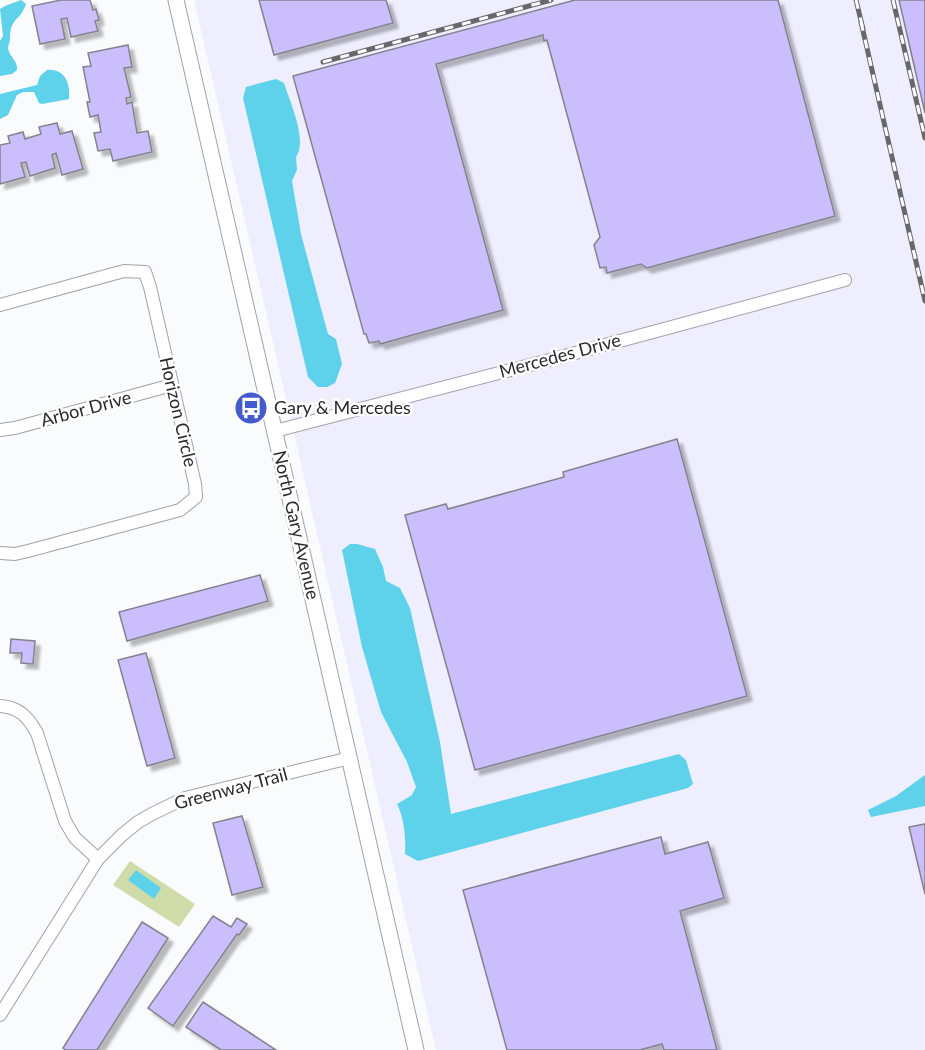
<svg xmlns="http://www.w3.org/2000/svg" width="925" height="1050" font-family="Lato,sans-serif">
<style>
.built{fill:#eeeefe}
.green{fill:#cfdca9}
.water{fill:#5ed2eb}
.building{fill:#cbbefd;stroke:#84828d;stroke-width:1.5;filter:url(#shadow)}
.lines{fill:none;stroke-linecap:round;stroke-linejoin:round}
.minor-casing{stroke:#a1a1ad;stroke-width:14}
.tertiary-casing{stroke:#a1a1ad;stroke-width:17}
.minor{stroke:#fff;stroke-width:12}
.tertiary{stroke:#fff;stroke-width:15}
.rail-casing{stroke:#68686c;stroke-width:5}
.rail{stroke:#fff;stroke-width:3;stroke-dasharray:9;stroke-linecap:butt}
.labels{text-anchor:middle;stroke-width:5;stroke-linejoin:round;paint-order:stroke}
.street-label{font-size:18px;fill:#29292e;stroke:#fff}
.poi-label{font-size:18px;fill:#29292e;stroke:#fff;text-anchor:start}
</style>
<defs>
<filter id="shadow"><feDropShadow dx="5" dy="5" stdDeviation="1.5" flood-color="#0004"/></filter>
</defs>
<rect width="100%" height="100%" fill="#fafbfd"/>
<!-- built -->
<path class="built" d="M194,0H925V1050H436Z"/>
<!-- green -->
<path class="green" d="M130,861L195,904L179,927L113,885Z"/>
<!-- water -->
<g class="water">
<path d="M21,0L26,4C20,22 10,17 10,39C10,42 8,45 8,48C9,57 18,60 17,70L12,74L0,76V41L3,36L0,9L5,6Z"/>
<path d="M47,70C64,68 71,83 69,99L42,104L39,103L34,92H23L17,95L8,115L0,119V94L37,85L40,76Z"/>
<path d="M276,79L284,83C290,102 308,141 296,157L297,170L292,181L301,234L328,334L336,339L342,364L335,383L327,387H318L308,377L243,98L246,87Z"/>
<path d="M350,544H357L375,549L383,567L386,581L400,588L410,608L440,742L451,814L679,754L686,760L693,784L688,788L418,861L405,854C406,837 404,818 397,804L412,795L416,787L407,762L381,712L362,647L342,550Z"/>
<path d="M925,775V806L871,817L868,810L896,796Z"/>
<path d="M136,870L161,888L154,899L128,880Z"/>
</g>
<!-- building -->
<g class="building">
<path d="M61,0H90L93,10L96,9L99,20L95,21L98,31L71,37L67,18L61,19L65,39L40,44L32,6Z"/>
<path d="M259,0H386L393,23L274,55Z"/>
<path d="M575,0H778L835,216L647,268L641,264L607,273L606,267L600,268L594,245L600,237L547,40L544,41L543,35L436,64L503,310L380,344L379,341L369,343L366,334H364L293,76Z"/>
<path d="M899,0H925V113Z"/>
<path d="M128,45L132,67L124,68L131,97L126,98L127,104L132,102L137,133L148,131L152,152L113,161L110,149L98,151L94,133L101,132L98,115L90,117L87,102H90L83,67L91,66L88,53Z"/>
<path d="M57,123L60,134L72,131L83,169L62,175L56,153L52,155L55,168L30,176L26,162L21,163L25,177L0,184V145L10,143L8,136L23,132L25,139L41,134L39,127Z"/>
<path d="M677,439L747,696L475,770L405,515L446,504L448,509L564,477L563,472Z"/>
<path d="M260,575L268,601L127,641L119,612Z"/>
<path d="M11,639L35,641L33,664L21,663L22,653H10Z"/>
<path d="M146,653L175,758L147,766L118,660Z"/>
<path d="M242,816L263,887L232,895L213,823Z"/>
<path d="M925,824V894L909,827Z"/>
<path d="M661,837L665,854L708,842L724,898L680,911L717,1050H664L662,1044L640,1050H507L463,890Z"/>
<path d="M213,916L231,927L237,918L247,924L239,935L237,934L173,1026L148,1008Z"/>
<path d="M142,922L168,938L97,1050H66L63,1048Z"/>
<path d="M203,1002L276,1050H221L186,1027Z"/>
</g>
<g class="lines">
<!-- minor casing -->
<g class="minor-casing">
<g id="minor">
<path d="M0,305L124,271L145,272L150,287L195,484L196,497L180,510L28,551L15,554L0,553"/>
<path d="M0,430L15,428L172,385"/>
<path d="M275,431L553,359L845,280"/>
<path d="M0,706C19,707 28,717 37,733L65,821L75,838L98,859"/>
<path d="M0,1015L98,859L122,835L138,822L152,814L185,798L350,758"/>
</g>
</g>
<!-- tertiary casing -->
<g class="tertiary-casing">
<path id="tertiary" d="M176,0L416,1050"/>
</g>
<!-- minor -->
<use href="#minor" class="minor"/>
<!-- tertiary -->
<use href="#tertiary" class="tertiary"/>
<!-- rail casing -->
<g class="rail-casing">
<g id="rail">
<path d="M856,0L863,29"/>
<path d="M893,0L925,138"/>
<path d="M861,22L925,301"/>
<path d="M323,62L551,0"/>
</g>
</g>
<!-- rail -->
<use href="#rail" class="rail"/>
</g>
<!-- icons -->
<defs>
<g id="bus-disc" transform="scale(1.725)"><circle r="9.5" fill="#445bce" stroke="#fff"/><path d="M-5-6H5V4H4V6H2V4H-2V6H-4V4H-5ZM-3.5-4V0h7V-4ZM-3.5 1.2v1.5H-2V1.2ZM2 1.2v1.5H3.5V1.2Z" fill="#fff"/></g>
</defs>
<g fill-rule="evenodd">
<use href="#bus-disc" x="251" y="408"/>
</g>
<g class="labels">
<!-- street labels -->
<g class="street-label">
<text transform="translate(560 356) rotate(-15)" y="6">Mercedes Drive</text>
<text transform="translate(86 409) rotate(-15)" y="6">Arbor Drive</text>
<text transform="translate(178 412) rotate(77)" y="6">Horizon Circle</text>
<text transform="translate(296 525) rotate(77)" y="6">North Gary Avenue</text>
<text transform="translate(231 789) rotate(-15)" y="6">Greenway Trail</text>
</g>
<!-- poi labels -->
<g class="poi-label">
<text x="274" y="414">Gary &amp; Mercedes</text>
</g>
</g>
</svg>
